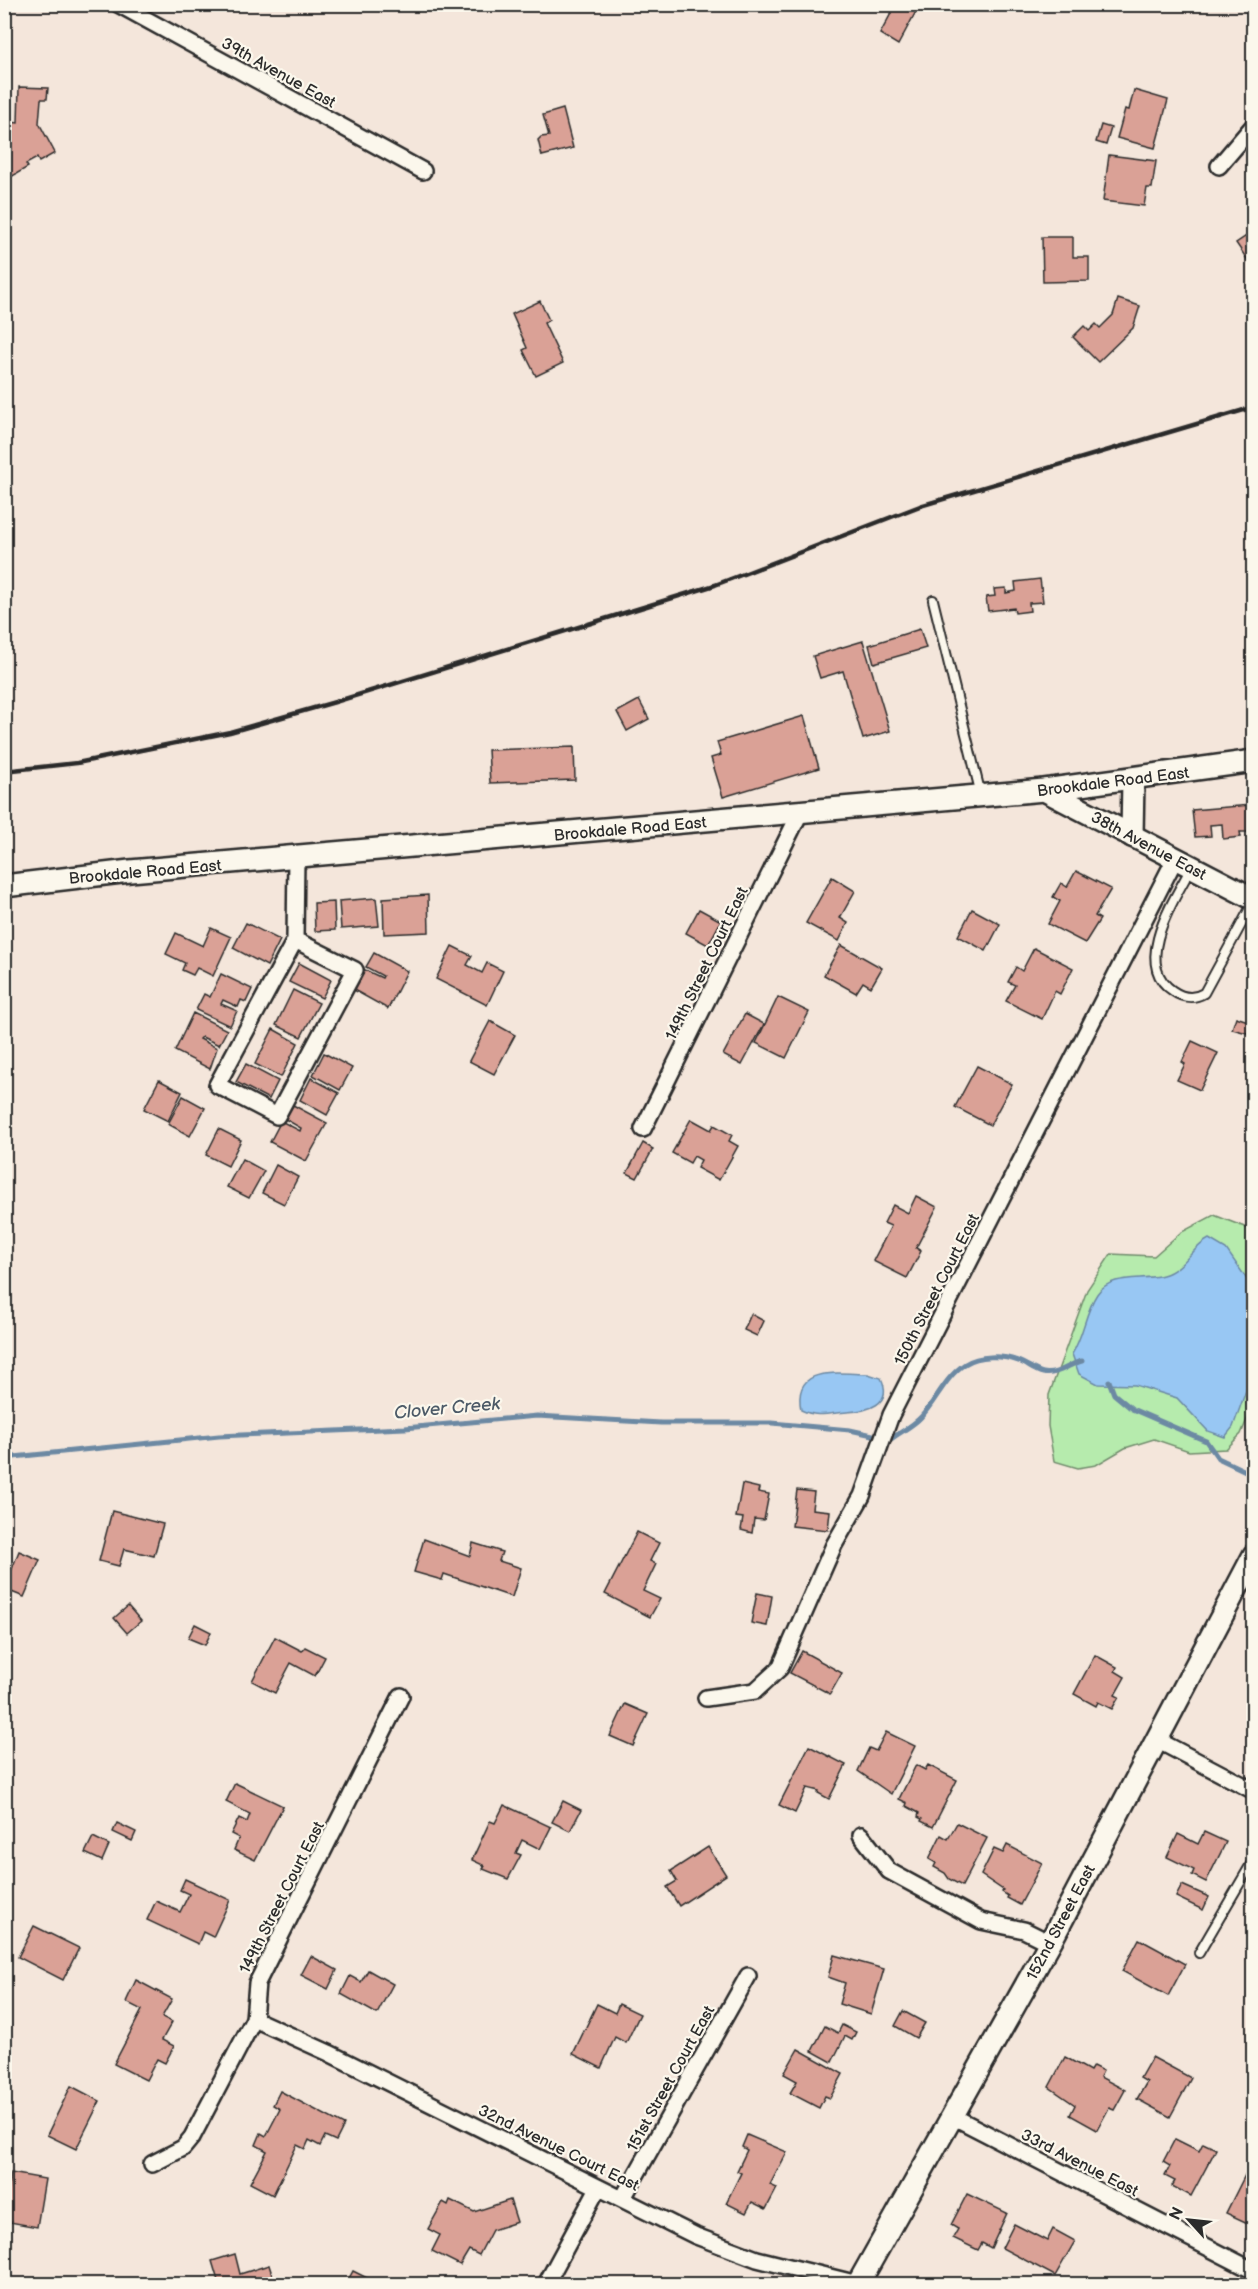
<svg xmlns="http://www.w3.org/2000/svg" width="1258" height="2289" font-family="'Balsamiq Sans',sans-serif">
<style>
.green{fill:#b6ebad;stroke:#708b6c;stroke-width:1.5}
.water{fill:#98c7f3;stroke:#6c89a3;stroke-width:1.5}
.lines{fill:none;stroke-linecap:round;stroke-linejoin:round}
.stream{stroke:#6c89a3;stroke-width:5}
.building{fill:#daa196;stroke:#2b2b2b;stroke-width:1.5}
.lane-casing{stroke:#2b2b2b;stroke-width:12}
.street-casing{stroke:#2b2b2b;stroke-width:20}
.secondary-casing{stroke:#2b2b2b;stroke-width:26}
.lane{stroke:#fbf7ec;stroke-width:8}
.street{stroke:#fbf7ec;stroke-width:15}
.secondary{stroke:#fbf7ec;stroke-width:21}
.rail{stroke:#2b2b2b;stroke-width:4.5}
.labels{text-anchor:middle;stroke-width:4.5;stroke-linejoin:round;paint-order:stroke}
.street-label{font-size:16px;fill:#2b2b2b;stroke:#fbf7ec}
.water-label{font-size:18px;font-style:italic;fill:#4c5a67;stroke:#fbf7ec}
</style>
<rect width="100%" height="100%" fill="#f4e6db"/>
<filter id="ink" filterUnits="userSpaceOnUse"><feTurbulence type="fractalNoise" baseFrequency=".0167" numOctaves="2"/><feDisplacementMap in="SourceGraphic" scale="12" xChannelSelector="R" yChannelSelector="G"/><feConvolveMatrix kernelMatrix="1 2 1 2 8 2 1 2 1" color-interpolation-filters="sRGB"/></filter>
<g filter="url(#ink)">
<!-- green -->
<path class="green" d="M1214,1215L1247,1228L1253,1235V1405L1241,1434L1226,1449L1189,1451L1154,1439L1125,1448L1096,1465L1078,1468L1054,1461L1048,1426L1049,1395L1087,1290L1111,1254L1154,1256L1180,1233Z"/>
<!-- water -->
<g class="water">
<path d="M1209,1239L1226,1249L1253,1288V1371L1233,1427L1225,1437L1208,1431L1177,1398L1135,1385L1098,1384L1079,1374L1072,1354C1084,1335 1085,1312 1097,1294C1111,1273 1142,1281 1163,1275C1184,1269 1191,1248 1209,1239Z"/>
<path d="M868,1374L881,1378C894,1405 867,1411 847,1412C830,1413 817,1418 801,1410C792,1364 838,1374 868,1374Z"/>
</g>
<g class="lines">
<!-- stream -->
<g class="stream">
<path d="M1109,1381L1114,1394L1132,1409L1206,1441L1218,1458L1254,1475"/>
<path d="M4,1458L219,1436L405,1428L537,1416L661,1423H772L850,1430L891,1439C900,1432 913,1426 921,1417C936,1401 945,1377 965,1364C979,1355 1002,1355 1018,1361C1027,1364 1034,1371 1043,1373C1057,1376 1069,1364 1082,1361"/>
</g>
</g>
<!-- building -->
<g class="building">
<path d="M892,4H920L898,45L880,34L895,6Z"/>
<path d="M19,87L48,88L47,99H41L39,123L55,153L39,162L37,158L26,164L28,167L11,177L10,174L4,177V126L11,122L18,123Z"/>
<path d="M1134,90L1168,100L1155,148L1117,138L1125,109L1129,110Z"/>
<path d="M563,109L573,148L542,156L538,140L541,137L549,136L543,115Z"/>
<path d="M1101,125L1111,128L1106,145L1096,142Z"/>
<path d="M1109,155L1156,161L1152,188H1147L1144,206L1103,201Z"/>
<path d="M1254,231V268H1253L1236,243Z"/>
<path d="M1042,237H1073V257H1089V281L1043,282Z"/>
<path d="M1118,299L1140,306L1133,328L1098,362L1073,337L1084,326L1089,331L1096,324L1100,328L1113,315Z"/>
<path d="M540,301L549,320L544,323L563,363L536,376L523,350L527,348L512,314Z"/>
<path d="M1040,579L1043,602L1029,603L1030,611L1015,613L1014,608L988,611L986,597L995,596L994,589L1006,588V593L1016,591L1015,582Z"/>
<path d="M920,629L926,648L874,663L869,645Z"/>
<path d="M863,641L890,731L863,739L843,671L820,678L813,656Z"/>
<path d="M639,700L649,719L627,731L617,712Z"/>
<path d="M804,716L819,768L723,797L711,758L721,755L717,742Z"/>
<path d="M574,747L575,780L490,783L488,750Z"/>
<path d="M1251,805L1253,832H1240L1241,837L1223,839L1222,824L1210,825L1211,836L1195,837L1192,810Z"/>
<path d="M1076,871L1111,889L1095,916L1100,919L1085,943L1048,924L1060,901L1053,897L1061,883L1067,887Z"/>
<path d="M832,877L855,891L840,918L848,923L839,941L806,923Z"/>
<path d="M428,895L429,932L384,934L383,898Z"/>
<path d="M376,898L379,926L341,929L339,901Z"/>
<path d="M334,902L335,930L315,931L314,903Z"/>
<path d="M699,909L721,921L708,945L686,933Z"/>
<path d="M972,909L1000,924L986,951L958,936Z"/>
<path d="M246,923L280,940L267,966L233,948Z"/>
<path d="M211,928L231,937L213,976L197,968L193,975L182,970L185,963L166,954L176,933L203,946Z"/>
<path d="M841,945L882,968L871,987L863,982L856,993L824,975Z"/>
<path d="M452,946L472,956L467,965L482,973L487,963L503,971L487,1005L436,979Z"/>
<path d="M1034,948L1073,968L1060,994L1055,991L1042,1019L1006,1001L1015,985L1008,982L1016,967L1022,971Z"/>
<path d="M374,953L407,971L388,1009L352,989L363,969L382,978L383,976L366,967Z"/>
<path d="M299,963L331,980L322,998L289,982Z"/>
<path d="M221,974L252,989L246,1002L241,1000L238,1007L223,1000L221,1004L237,1011L230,1026L196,1010L204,994L210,997Z"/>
<path d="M293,990L319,1003L301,1037L276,1025Z"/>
<path d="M778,997L809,1012L786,1058L756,1043Z"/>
<path d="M193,1013L227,1030L219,1045L202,1037L200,1039L217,1048L210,1069L175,1051Z"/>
<path d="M745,1014L764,1024L742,1065L723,1055Z"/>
<path d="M1236,1017L1254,1023L1251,1034L1232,1029Z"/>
<path d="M490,1021L515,1035L494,1074L469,1061Z"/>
<path d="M273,1029L298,1043L281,1077L255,1064Z"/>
<path d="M1192,1041L1218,1053L1200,1090L1177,1080L1185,1064L1182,1062Z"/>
<path d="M324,1053L352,1068L340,1090L313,1075Z"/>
<path d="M246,1064L278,1081L269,1099L236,1082Z"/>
<path d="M977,1066L1012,1084L990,1125L955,1107Z"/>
<path d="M311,1078L339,1093L327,1115L300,1100Z"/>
<path d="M159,1080L182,1092L168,1121L144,1109Z"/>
<path d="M183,1096L205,1108L190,1136L168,1124Z"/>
<path d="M293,1105L327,1123L306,1161L270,1142L281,1121L300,1131L301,1128L285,1119Z"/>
<path d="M691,1119L711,1130L714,1125L732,1135L729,1141L738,1146L719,1180L697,1168L701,1160L694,1156L690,1163L672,1153Z"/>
<path d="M219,1129L241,1140L228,1166L206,1155Z"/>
<path d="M643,1143L653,1149L637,1178L627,1173Z"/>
<path d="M242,1159L264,1171L249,1198L227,1187Z"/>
<path d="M276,1165L298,1177L284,1204L262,1193Z"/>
<path d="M916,1196L937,1207L916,1248L921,1251L907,1278L873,1261L891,1226L884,1223L893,1205L908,1213Z"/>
<path d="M751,1314L764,1321L757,1336L744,1330Z"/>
<path d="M742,1484L759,1488L758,1492L769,1494L764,1520L754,1519L752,1533L741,1530L743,1518L736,1517Z"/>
<path d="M797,1490L814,1492L812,1509L830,1511L828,1530L792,1526Z"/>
<path d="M112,1511L163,1524L154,1556L124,1549L119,1566L99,1561Z"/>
<path d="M637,1532L659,1543L650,1561L656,1564L643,1591L660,1599L650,1617L605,1594Z"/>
<path d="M424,1539L470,1556L473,1543L502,1552L499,1561L521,1568L512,1597L444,1574L442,1580L414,1572Z"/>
<path d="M19,1551L40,1560L24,1597L4,1589Z"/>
<path d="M757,1593L772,1596L767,1626L751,1623Z"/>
<path d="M128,1606L141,1621L127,1633L114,1618Z"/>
<path d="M195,1624L211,1632L205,1645L188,1638Z"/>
<path d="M275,1637L302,1651L305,1647L325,1657L315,1676L291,1663L275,1693L252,1681Z"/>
<path d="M802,1651L842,1673L830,1694L790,1673Z"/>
<path d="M1095,1655L1117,1667L1115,1671L1125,1677L1115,1695L1119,1697L1112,1709L1098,1702L1096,1706L1074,1694Z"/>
<path d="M625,1704L648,1714L633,1746L610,1736Z"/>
<path d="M886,1732L915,1746L891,1794L858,1771L869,1748L876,1751Z"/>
<path d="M809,1746L846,1765L829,1799L818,1793L819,1791L807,1788L795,1813L779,1805Z"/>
<path d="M916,1765L925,1770L928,1765L957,1780L933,1827L921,1821L922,1819L918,1817L919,1813L906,1806L907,1803L899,1799Z"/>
<path d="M235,1783L283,1806L255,1860L234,1850L239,1838L231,1834L239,1818L247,1822L250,1814L226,1802Z"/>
<path d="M563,1801L581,1810L570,1831L552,1822Z"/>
<path d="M504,1805L551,1827L540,1849L522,1840L516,1853L521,1855L508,1879L483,1869L485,1866L472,1860L490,1821L495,1823Z"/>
<path d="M117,1823L136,1832L132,1841L113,1832Z"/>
<path d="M957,1823L987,1838L962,1886L949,1879L945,1873L934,1867L936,1863L929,1859L941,1835L948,1839Z"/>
<path d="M1204,1832L1226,1842L1206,1882L1192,1875L1194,1870L1167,1857L1178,1834L1198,1844Z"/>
<path d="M93,1837L109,1845L102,1861L85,1853Z"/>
<path d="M1007,1845L1042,1863L1020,1905L1007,1898L1008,1896L1002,1892L1003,1890L981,1875L994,1849L1003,1853Z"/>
<path d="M708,1847L726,1875L679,1906L667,1887L677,1881L671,1871Z"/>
<path d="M185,1879L230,1900L213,1937L203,1932L198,1944L147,1920L156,1901L180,1912L189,1894L180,1890Z"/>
<path d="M1182,1885L1209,1897L1203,1910L1176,1897Z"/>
<path d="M34,1926L79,1948L63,1980L18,1957Z"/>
<path d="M1139,1939L1185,1964L1168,1996L1122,1971Z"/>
<path d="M834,1955L884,1969L871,2014L839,2004L845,1983L828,1977Z"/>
<path d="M311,1956L337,1970L328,1989L301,1975Z"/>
<path d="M368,1970L393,1984L377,2014L341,1994L350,1976L361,1982Z"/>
<path d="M136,1980L172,1999L162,2017L172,2022L162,2040L174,2046L165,2063L157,2059L146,2080L114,2064L142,2010L126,2002Z"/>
<path d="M597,2004L615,2013L619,2004L640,2014L626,2043L615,2037L601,2068L573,2054Z"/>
<path d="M903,2011L925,2023L916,2038L895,2026Z"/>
<path d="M842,2025L856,2032L852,2040L845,2036L832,2062L812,2051L825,2026L838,2033Z"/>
<path d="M798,2049L843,2074L830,2098L825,2096L819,2108L790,2093L797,2081L784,2074Z"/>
<path d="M1065,2057L1090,2071L1093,2066L1103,2071L1100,2077L1125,2090L1114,2110L1109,2108L1097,2130L1070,2115L1075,2105L1049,2087Z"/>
<path d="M1152,2057L1191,2078L1170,2117L1137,2099L1147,2082L1140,2078Z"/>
<path d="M71,2086L100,2101L76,2149L47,2135Z"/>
<path d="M280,2091L344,2125L336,2141L325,2136L320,2146L309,2140L305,2149L297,2145L273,2195L250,2183L267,2151L256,2145L261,2133L266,2136L280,2109L273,2105Z"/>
<path d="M747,2135L787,2152L770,2185L777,2188L766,2209L752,2202L746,2213L726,2203L741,2173L737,2171L747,2150L742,2147Z"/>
<path d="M1175,2139L1199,2151L1203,2143L1216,2149L1191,2196L1172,2186L1175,2181L1165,2176L1170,2166L1163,2162Z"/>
<path d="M1254,2157V2226L1226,2213Z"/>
<path d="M11,2173L45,2179L37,2227L4,2221Z"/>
<path d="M967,2194L1007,2213L991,2248L982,2243L978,2250L953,2238L958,2229L951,2225Z"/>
<path d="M450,2200L474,2212L510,2200L517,2222L492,2230L479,2255L469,2250L460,2265L432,2251L440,2235L428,2229L443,2202L448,2205Z"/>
<path d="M1014,2224L1047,2241L1053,2229L1075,2241L1055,2276L1002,2248Z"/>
<path d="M235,2254L240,2274L269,2265L275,2284H219L212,2261Z"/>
<path d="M353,2271L379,2284H346Z"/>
</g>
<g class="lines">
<!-- lane casing -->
<g class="lane-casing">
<g id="lane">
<path d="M933,600L981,795"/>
<path d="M1191,868C1175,898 1131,964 1173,991C1183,998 1194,999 1204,993L1254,901"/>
<path d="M1199,1953L1254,1859"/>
</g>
</g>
<!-- street casing -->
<g class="street-casing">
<g id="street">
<path d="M118,4L423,171"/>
<path d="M1219,166L1254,125"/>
<path d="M295,940L355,970L277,1116L217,1085L295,940L296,857"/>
<path d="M643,1129L800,813"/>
<path d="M706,1698L755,1691L780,1668L834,1545L862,1496L891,1415L1175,859"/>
<path d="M1157,1740L1254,1791"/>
<path d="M861,1835L889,1871L981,1921L1024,1930L1050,1943"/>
<path d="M254,2019L329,2053L696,2236L757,2259L858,2284"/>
<path d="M954,2117L1254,2271"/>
<path d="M152,2164L183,2148L192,2137L254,2019L257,1983L401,1696"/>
<path d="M623,2198L748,1976"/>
<path d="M546,2284L598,2188"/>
</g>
</g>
<!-- secondary casing -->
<g class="secondary-casing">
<g id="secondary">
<path d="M1044,790L1254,899"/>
<path d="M1132,836L1133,779"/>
<path d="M4,886L130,871L1044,790L1254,761"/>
<path d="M858,2284L1053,1937L1254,1555"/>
</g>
</g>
<!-- lane -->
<use href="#lane" class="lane"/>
<!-- street -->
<use href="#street" class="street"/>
<!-- secondary -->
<use href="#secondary" class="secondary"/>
<!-- rail -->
<path class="rail" d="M4,771L77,763L230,732L335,702L715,585L920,506L1254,407"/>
</g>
</g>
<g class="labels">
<!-- street labels -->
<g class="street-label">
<text transform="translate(279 72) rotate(29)" y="6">39th Avenue East</text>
<text transform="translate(1113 781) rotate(-7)" y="6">Brookdale Road East</text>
<text transform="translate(630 828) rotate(-5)" y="6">Brookdale Road East</text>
<text transform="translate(1149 845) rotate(28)" y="6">38th Avenue East</text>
<text transform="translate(145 871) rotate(-5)" y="6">Brookdale Road East</text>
<text transform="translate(706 963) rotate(-64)" y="6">149th Street Court East</text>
<text transform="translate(936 1289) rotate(-63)" y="6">150th Street Court East</text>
<text transform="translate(281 1897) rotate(-63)" y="6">149th Street Court East</text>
<text transform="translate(1060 1922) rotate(-62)" y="6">152nd Street East</text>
<text transform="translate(670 2078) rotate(-61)" y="6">151st Street Court East</text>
<text transform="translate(559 2147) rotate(26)" y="6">32nd Avenue Court East</text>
<text transform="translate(1080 2162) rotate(27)" y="6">33rd Avenue East</text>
</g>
<!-- water labels -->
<g class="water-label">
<text transform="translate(447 1408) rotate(-5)" y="6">Clover Creek</text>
</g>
</g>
<!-- margin -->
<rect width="1258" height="2289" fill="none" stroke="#fbf7ec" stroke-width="24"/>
<rect x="12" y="12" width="1234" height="2265" fill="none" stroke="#2b2b2b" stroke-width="2" filter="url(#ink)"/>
<!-- north arrow -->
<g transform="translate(1189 2220) rotate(297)" stroke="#fbf7ec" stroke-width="4.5" paint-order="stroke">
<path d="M0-4.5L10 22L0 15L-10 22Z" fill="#2b2b2b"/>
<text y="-9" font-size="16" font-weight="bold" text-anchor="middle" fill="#2b2b2b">N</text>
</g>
</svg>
